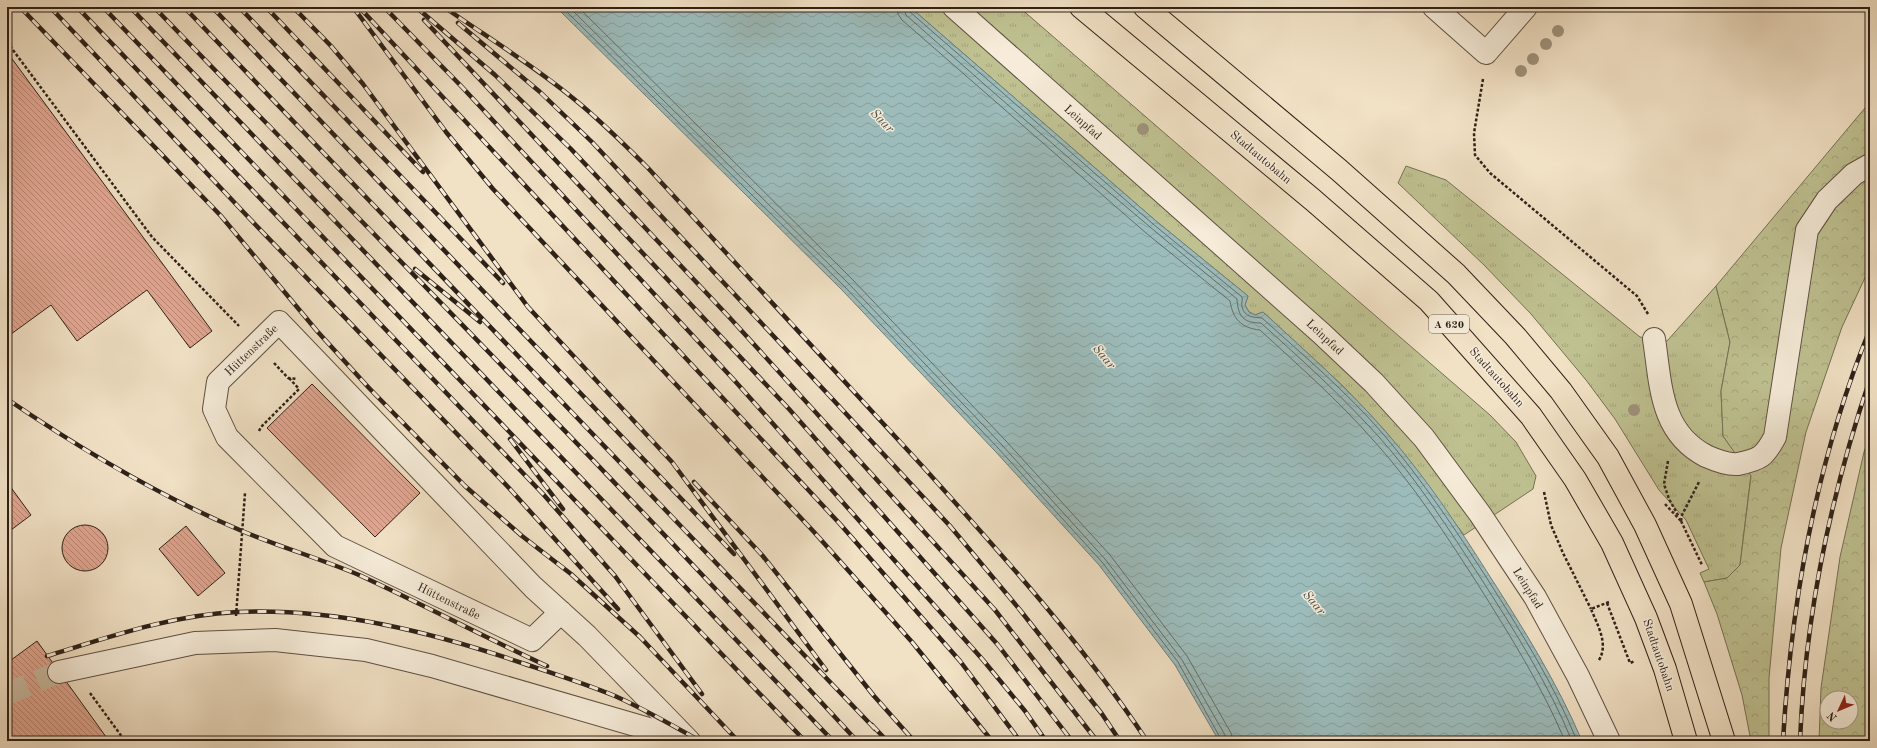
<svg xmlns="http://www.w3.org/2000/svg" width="1877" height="748" font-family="'Old Standard TT',serif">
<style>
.grass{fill:url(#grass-tufts);stroke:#767154}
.forest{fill:url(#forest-crowns);stroke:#767154;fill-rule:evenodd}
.water{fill:url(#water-waves);stroke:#707e7a}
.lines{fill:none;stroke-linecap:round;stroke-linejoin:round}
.shore{stroke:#656e6a;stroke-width:1}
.building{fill:url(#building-back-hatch);stroke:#2e2118}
.minor-tunnel{stroke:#cabba2;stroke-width:22;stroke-dasharray:22 11;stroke-linecap:butt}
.minor-casing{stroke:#5f5143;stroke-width:24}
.highway-casing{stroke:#2e2118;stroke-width:24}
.path{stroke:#2e2118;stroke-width:2.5;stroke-dasharray:3 2;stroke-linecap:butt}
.minor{stroke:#f6ecd9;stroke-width:22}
.highway{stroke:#f1e1c5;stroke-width:22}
.rail-casing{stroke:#2e2118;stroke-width:4.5}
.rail{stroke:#f6ecd9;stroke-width:3;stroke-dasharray:9;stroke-linecap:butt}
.tree{fill:#9e927a}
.labels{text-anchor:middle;stroke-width:3;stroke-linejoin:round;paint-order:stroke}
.shield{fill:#f6ecd9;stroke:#6a5e52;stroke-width:1}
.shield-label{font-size:11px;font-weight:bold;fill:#2e2118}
.street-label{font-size:12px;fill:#2e2118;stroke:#f6ecd9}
.water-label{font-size:13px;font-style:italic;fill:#4f5049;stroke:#f6ecd9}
</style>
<defs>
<pattern id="grass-tufts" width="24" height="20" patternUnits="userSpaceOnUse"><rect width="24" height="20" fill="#bfc191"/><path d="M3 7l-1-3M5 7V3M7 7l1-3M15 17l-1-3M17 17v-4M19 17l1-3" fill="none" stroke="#a4a67c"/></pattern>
<pattern id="forest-crowns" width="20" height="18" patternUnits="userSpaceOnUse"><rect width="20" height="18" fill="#bfc191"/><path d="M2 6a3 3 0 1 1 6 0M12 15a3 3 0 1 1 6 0" fill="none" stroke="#a4a67c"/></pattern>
<pattern id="water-waves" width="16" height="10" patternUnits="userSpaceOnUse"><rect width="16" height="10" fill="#9cbcbb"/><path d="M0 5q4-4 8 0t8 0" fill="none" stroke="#87a1a0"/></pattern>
<pattern id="building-back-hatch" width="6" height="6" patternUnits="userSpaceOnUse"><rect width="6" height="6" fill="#e3a691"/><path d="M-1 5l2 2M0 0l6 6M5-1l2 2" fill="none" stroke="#b88775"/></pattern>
</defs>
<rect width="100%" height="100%" fill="#f1e1c5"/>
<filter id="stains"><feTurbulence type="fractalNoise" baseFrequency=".005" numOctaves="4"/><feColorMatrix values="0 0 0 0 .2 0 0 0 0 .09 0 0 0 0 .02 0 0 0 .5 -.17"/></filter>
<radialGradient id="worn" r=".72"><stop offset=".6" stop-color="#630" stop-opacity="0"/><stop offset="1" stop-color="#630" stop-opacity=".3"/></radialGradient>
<!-- grass -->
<g class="grass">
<path d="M910,7H1019L1490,415L1516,442L1536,476L1533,489L1464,535L1387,433L1344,387L1263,312L1255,315L1249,312L1245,305L1248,296L1156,221Z"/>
<path d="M1406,166L1446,180L1640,337L1667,341L1716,286L1730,342L1721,391L1723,436L1751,475L1740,565L1727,578L1704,582L1700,573L1709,569L1686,520L1659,490L1615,419L1586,380L1531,314L1484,265L1398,183Z"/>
</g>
<!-- forest -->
<g class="forest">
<path d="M1870,102V267L1842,327L1806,432L1781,548L1769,678V741H1751L1742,695L1717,614L1704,582L1727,578L1740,565L1751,476L1723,436L1721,391L1730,342L1716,286Z"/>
<path d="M1870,435V741H1819L1821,688L1840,557L1864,452ZM1827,698H1851V722H1827Z"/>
</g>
<!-- water -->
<path class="water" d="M556,7H910L1156,221L1248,296L1245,305L1249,312L1255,315L1263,312C1305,351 1349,389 1386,432C1425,476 1458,526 1489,575C1523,628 1557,682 1582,741H1219L1175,665L1099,565L995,451L842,290Z"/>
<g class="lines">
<!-- shore -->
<g class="shore">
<path d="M562,7L845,287L998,448L1102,562L1178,662L1222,741"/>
<path d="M569,7L848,283L1002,445L1105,559L1182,660L1225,735L1227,741"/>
<path d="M578,7L852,279L1006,441L1110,555L1187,656L1231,733L1233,741"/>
<path d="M897,7L898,14L902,20L1146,233L1230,301C1233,319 1241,328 1260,330C1299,366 1339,401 1374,441C1413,484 1446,535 1477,583C1509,634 1542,686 1565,741"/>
<path d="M903,7L906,15C1015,112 1124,207 1237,299C1238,316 1243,323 1261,323C1302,360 1342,396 1379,437C1416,478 1450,531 1480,577C1514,630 1548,683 1572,741"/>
<path d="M908,7L910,12L1153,224L1242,297C1243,300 1241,303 1242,307C1245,318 1254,317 1262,318C1304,356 1347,392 1384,435C1422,480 1456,530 1488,580C1521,632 1554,684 1577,741"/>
</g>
</g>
<!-- building -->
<g class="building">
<path d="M7,52L212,331L190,348L147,290L77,341L51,305L7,337Z"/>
<path d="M312,384L420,493L375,537L267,428Z"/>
<path d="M7,482L31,515L7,533Z"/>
<circle cx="85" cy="548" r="23"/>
<path d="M186,526L225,573L198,596L159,549Z"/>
<path d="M37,641L109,741H7V663Z"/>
</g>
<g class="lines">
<!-- minor-tunnel -->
<path class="minor-tunnel" d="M7,694L59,672"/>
<!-- minor casing -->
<g class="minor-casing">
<g id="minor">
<path d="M954,7L1321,333L1374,383L1424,438L1480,514L1535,597L1578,676L1609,741"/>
<path d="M1434,7L1486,53L1526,7"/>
<path d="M1654,339C1661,385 1660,432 1706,456C1715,460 1728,465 1738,464C1761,459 1764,457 1775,437L1807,230L1827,200L1854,174L1870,165"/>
<path d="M561,612L532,640L335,546L227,437L214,409L218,382L279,322L533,587L587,636L689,741"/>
<path d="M59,672L195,643L275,640L366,650L432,666L666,734L681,741"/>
</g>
</g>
<!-- highway casing -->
<g class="highway-casing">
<g id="highway">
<path d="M1081,7L1313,200L1429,301L1531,416L1575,479L1612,543L1646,618L1665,669L1686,741"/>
<path d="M1145,7L1339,170L1456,274L1515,336L1561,391L1608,457L1645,525L1681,604L1724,741"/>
</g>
</g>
<!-- path -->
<g class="path">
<path d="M7,42L152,237L239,326"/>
<path d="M1483,79L1474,133L1475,155L1490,173L1637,296L1648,314"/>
<path d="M274,363L288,378L297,379"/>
<path d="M259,431L261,427L299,389L289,378"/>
<path d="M1668,461L1664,484L1669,499L1679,517"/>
<path d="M1544,492L1551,525L1563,553L1591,609"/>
<path d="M1665,504L1681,521"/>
<path d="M1681,521L1702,565"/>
<path d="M1681,521L1682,515L1699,482"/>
<path d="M1607,603L1630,663L1635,661"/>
<path d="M236,616L245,493"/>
<path d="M1599,660C1609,644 1597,624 1591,609L1609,602"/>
<path d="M90,693L125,741"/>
</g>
<!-- minor -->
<use href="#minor" class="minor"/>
<!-- highway -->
<use href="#highway" class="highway"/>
<!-- rail casing -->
<g class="rail-casing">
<g id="rail">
<path d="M20,7L221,216L317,331L369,388L465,486L522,536L571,574L640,637L738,741"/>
<path d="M50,7L250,219L509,488L618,609"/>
<path d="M77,7L543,494L615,576L702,694"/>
<path d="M103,7L805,741"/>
<path d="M130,7L833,741"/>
<path d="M154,7C389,251 628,491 857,741"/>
<path d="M184,7L875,729"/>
<path d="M212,7L734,554"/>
<path d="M239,7L503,283"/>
<path d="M266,7L423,172"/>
<path d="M293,7L331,46L363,84L528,307L672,462L826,670"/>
<path d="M353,7L446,132L493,189L814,532L912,642L992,741"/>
<path d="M359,7L840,524L960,661L1020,741"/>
<path d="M384,7L462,87L734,380L983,660L1025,711L1046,741"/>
<path d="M416,7L495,75L571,149L730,318L995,610L1097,741"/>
<path d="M444,7C487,37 533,65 574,99C600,120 624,144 648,168C740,268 833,368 925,469C1003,556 1082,643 1147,741"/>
<path d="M424,20L789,409L998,645L1072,741"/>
<path d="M458,23L540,92L592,142L825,391L950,526L1020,610L1102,714L1120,741"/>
<path d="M415,269L480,322"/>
<path d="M7,399C82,450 159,496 242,531C280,547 321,559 359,575C422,604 484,637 547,666"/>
<path d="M510,439L563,509"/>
<path d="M694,482L762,555L874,696L914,741"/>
<path d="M47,656C109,637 172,615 237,612C336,608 432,632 525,664C555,674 586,684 615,696C644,709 672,725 700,741"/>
<path d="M872,725L887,741"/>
<path d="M1783,741C1791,601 1817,459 1870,329"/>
<path d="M1800,741C1805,617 1830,497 1870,379"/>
</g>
</g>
<!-- rail -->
<use href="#rail" class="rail"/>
</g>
<!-- trees -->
<g class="tree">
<circle cx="1558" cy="31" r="6"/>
<circle cx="1546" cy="44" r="6"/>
<circle cx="1533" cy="59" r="6"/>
<circle cx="1521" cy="71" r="6"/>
<circle cx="1143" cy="129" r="6"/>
<circle cx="1634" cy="410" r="6"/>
</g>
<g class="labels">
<!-- shield labels -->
<rect class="shield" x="1429" y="315" width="40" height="18" rx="3"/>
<g class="shield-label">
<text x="1449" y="328">A 620</text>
</g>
<!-- street labels -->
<g class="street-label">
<text transform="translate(1083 122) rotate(42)" y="4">Leinpfad</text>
<text transform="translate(1261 157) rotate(40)" y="4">Stadtautobahn</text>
<text transform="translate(1325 337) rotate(43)" y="4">Leinpfad</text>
<text transform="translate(251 350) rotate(-44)" y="4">Hüttenstraße</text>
<text transform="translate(1497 377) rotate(48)" y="4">Stadtautobahn</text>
<text transform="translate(1528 588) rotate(58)" y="4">Leinpfad</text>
<text transform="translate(449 601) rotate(26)" y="4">Hüttenstraße</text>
<text transform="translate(1659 655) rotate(71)" y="4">Stadtautobahn</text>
</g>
<!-- water labels -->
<g class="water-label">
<text transform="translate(883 120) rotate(45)" y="5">Saar</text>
<text transform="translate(1105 356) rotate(50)" y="5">Saar</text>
<text transform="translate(1315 602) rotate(50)" y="5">Saar</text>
</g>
</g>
<!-- margin -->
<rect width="1877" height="748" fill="none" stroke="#f1e1c5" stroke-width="24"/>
<rect x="8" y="8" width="1861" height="732" fill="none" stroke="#2e2118" stroke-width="2"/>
<rect x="12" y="12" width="1853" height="724" fill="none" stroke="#2e2118"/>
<!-- north arrow -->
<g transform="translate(1839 710) rotate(226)"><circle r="19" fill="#f6ecd9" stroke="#a69b8c"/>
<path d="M0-3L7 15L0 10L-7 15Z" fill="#8f2418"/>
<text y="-6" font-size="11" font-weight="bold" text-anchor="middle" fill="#2e2118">N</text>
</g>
<rect width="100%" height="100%" filter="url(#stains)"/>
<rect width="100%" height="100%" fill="url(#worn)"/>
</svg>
